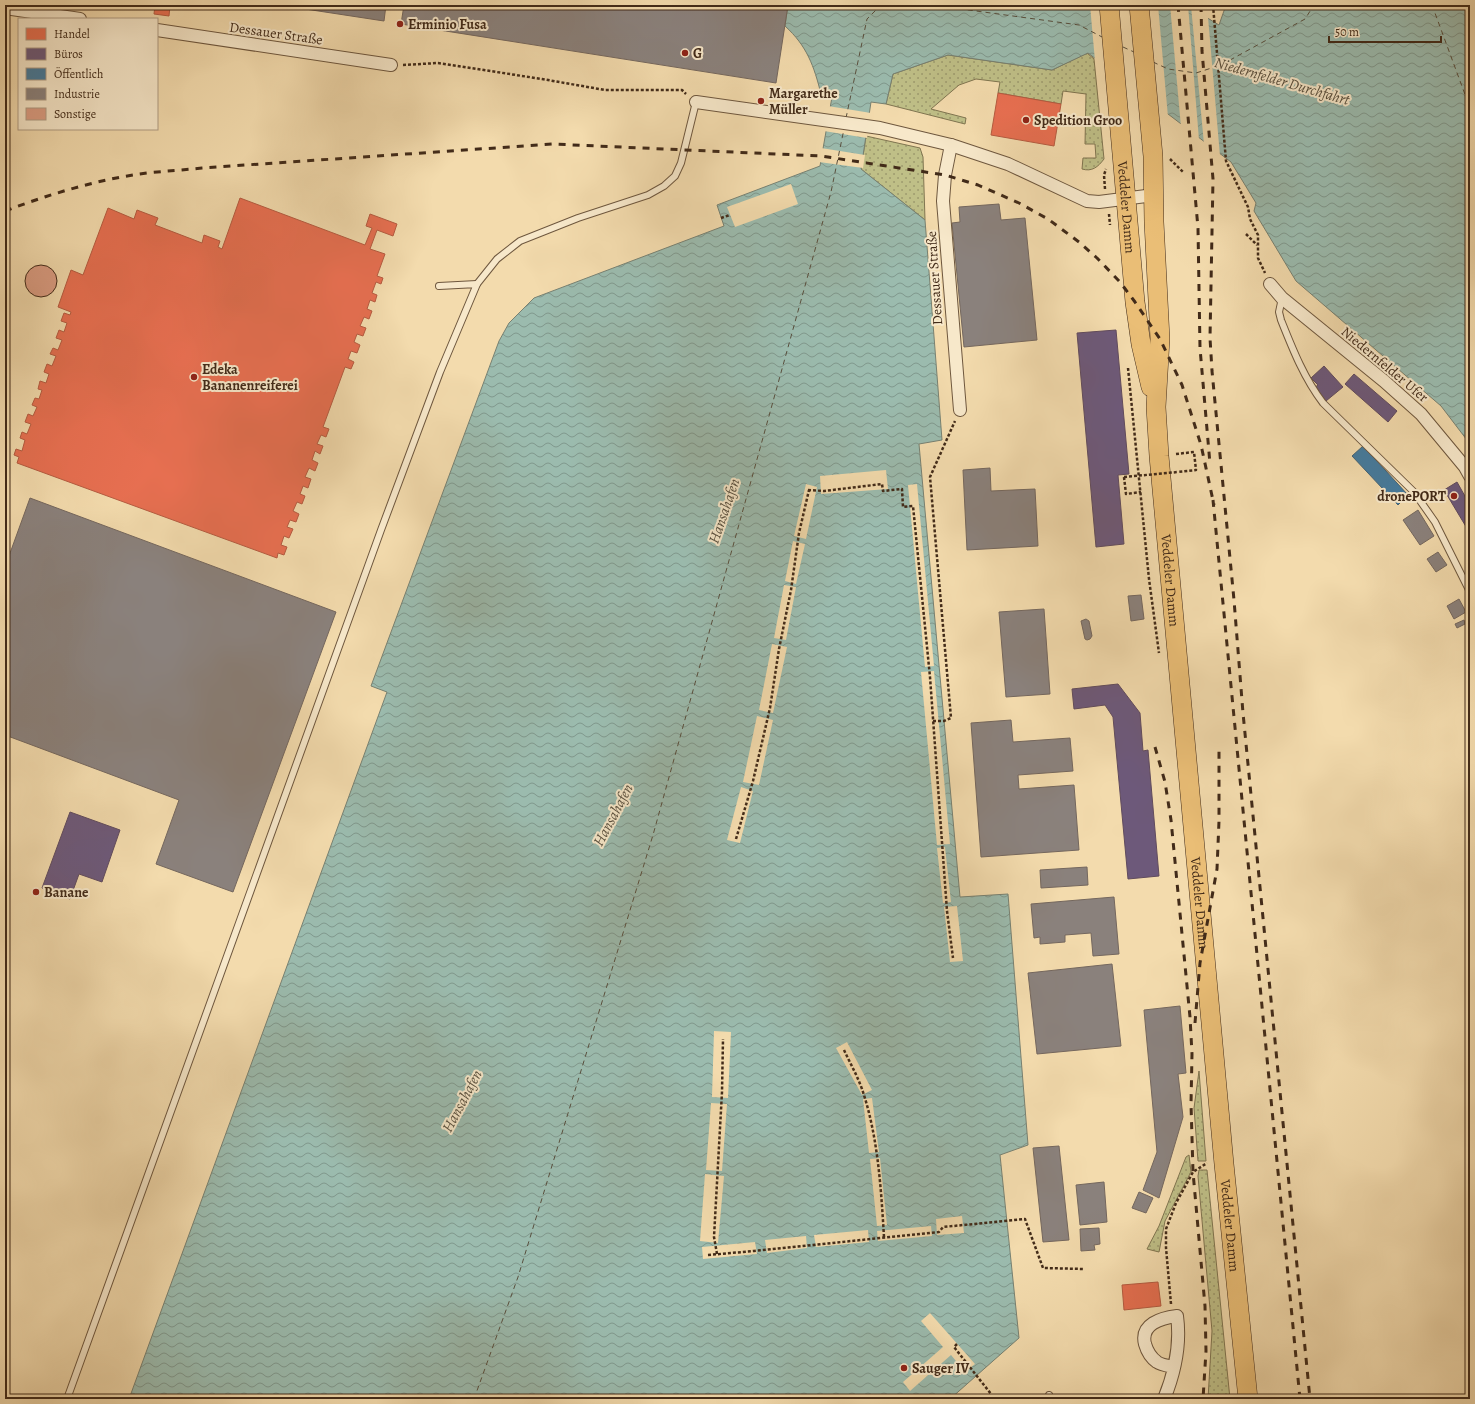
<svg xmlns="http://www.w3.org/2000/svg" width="1475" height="1404" font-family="Alegreya,serif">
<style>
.grass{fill:url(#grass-dots);stroke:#807550}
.water{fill:url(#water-waves);stroke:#778172}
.pier{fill:#f3dbad}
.shops{fill:#e76f51;stroke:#b65b40}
.offices{fill:#6d597a;stroke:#604b5d}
.public{fill:#457b9d;stroke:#446375}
.industry{fill:#8a817c;stroke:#74675e}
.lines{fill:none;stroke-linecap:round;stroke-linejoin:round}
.ferry{stroke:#584f3e;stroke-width:1;stroke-dasharray:5 4;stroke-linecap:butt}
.building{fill:#db9d83;stroke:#422b19}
.service-casing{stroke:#6e573e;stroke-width:8}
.minor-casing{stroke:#6e573e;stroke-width:14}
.primary-casing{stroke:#422b19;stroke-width:20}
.path{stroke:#422b19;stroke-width:2.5;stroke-dasharray:3 2;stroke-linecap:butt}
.service{stroke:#f7e8ca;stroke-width:6}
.minor{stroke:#f7e8ca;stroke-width:12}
.primary{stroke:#eabe76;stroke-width:19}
.rail{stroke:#422b19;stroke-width:3;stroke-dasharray:7 7;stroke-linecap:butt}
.path-bridge{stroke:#422b19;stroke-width:2.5;stroke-dasharray:3 2;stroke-linecap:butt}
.poi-dot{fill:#8f2418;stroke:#f7e8ca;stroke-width:1.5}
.labels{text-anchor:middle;stroke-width:4;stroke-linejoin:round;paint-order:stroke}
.poi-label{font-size:14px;font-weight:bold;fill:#422b19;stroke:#f7e8ca;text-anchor:start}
.street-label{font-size:14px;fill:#422b19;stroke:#f7e8ca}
.water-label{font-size:15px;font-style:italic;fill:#584f3e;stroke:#f7e8ca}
</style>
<defs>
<pattern id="grass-dots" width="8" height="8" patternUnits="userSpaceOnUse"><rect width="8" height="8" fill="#bfbf87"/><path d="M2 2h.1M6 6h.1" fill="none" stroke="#9d9b6e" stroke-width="1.8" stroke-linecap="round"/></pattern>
<pattern id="water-waves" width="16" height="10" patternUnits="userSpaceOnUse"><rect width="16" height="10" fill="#9bbbae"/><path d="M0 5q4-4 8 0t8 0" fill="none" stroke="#80988d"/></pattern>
</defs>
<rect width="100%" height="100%" fill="#f3dbad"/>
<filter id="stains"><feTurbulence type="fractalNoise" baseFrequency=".005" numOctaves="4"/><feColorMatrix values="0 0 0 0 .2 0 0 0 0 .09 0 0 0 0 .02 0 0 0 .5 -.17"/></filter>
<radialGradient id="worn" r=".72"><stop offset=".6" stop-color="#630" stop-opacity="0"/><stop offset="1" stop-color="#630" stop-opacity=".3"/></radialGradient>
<!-- grass -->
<g class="grass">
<path d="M1087,53L1094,59L1104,159C1098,167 1092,172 1082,169L1083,158H1096L1095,144H1085L1086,94L1063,91L1061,104L998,93L1000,82L976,79L959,85L931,109L966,118L965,124L886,104L893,74L948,55L1052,70Z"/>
<path d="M866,136L920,148L923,157L925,220L861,169Z"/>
<path d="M1199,1071L1206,1161H1198L1194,1108Z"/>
<path d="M1189,1155L1191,1172L1165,1221L1159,1252L1147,1249L1159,1226L1186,1157Z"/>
<path d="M1199,1170H1207L1230,1399H1208L1212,1331L1198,1176Z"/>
</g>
<!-- water -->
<path class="water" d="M788,5H1186L1219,25L1226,5H1470V444L1441,406L1296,281L1254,211L1256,203L1231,162L1088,53L1052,70L948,55L893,74L886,104L871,102L861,169L925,220L942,440L919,444L960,897L1008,894L1028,1145L1000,1155L1019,1338L950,1399H129L387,692L371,686L499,341L509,323L534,298L724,226L717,205L820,166L832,97L821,94C814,66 807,46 785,26Z"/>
<!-- pier -->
<g class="pier">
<path d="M1090,5H1158L1168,117L1095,61Z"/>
<path d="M1170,5H1188L1199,140L1181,127Z"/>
<path d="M1191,6L1208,17L1220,156L1204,144Z"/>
<path d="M828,106L871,113L867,138L824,131Z"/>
<path d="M821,148L865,155L863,168L819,162Z"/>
<path d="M791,184L798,204L735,227L727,207Z"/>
<path d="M886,470L888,489L821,494L820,476Z"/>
<path d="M806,484L817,487L806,539L794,536Z"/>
<path d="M917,484L934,666L925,667L908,485Z"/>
<path d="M793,541L805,544L796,584L785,581Z"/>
<path d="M784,585L796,587L786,640L774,638Z"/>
<path d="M772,644L787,647L773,713L759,710Z"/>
<path d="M934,671L950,844L937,845L921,672Z"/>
<path d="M757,716L773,720L759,785L743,782Z"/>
<path d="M741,787L753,791L740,843L727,840Z"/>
<path d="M945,847L951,902L943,903L937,848Z"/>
<path d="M957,906L963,961L950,962L944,907Z"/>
<path d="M714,1031L731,1032L728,1098L712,1097Z"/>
<path d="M847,1042L872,1090L862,1095L836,1048Z"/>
<path d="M872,1098L879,1152L869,1153L863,1099Z"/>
<path d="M711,1103L727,1104L722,1171L706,1170Z"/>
<path d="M880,1158L887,1225L877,1226L870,1159Z"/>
<path d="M705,1174L724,1176L718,1243L700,1241Z"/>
<path d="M962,1216L964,1233L937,1235L936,1219Z"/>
<path d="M931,1226L932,1236L878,1241L877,1231Z"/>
<path d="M868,1230L869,1242L816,1247L814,1235Z"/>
<path d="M806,1236L807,1248L767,1253L765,1240Z"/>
<path d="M755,1242L757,1254L703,1259L702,1247Z"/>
<path d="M930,1313L975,1364L965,1372L951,1355L910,1391L903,1382L943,1347L921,1321Z"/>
</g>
<!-- shops -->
<g class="shops">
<path d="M155,5L170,6L169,16L154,14Z"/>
<path d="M998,93L1061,104L1054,146L991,135Z"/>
<path d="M240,198L365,245L372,228L366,226L370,214L397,224L393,236L377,230L370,249L385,254L377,276L383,278L381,284L376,282L372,293L377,295L375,302L370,300L367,309L372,311L369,319L364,317L360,326L366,328L363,336L357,334L354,342L360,345L357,353L351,351L348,359L354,362L351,369L345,367L323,427L329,429L326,437L321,435L317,444L323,446L320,454L315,451L312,460L318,463L315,471L309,468L305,477L311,479L308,488L303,486L300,494L305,496L302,504L297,502L293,511L299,514L296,522L290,520L287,527L293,529L289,538L284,536L281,545L287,547L284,555L278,553L277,558L17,463L19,457L14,455L16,449L22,451L25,440L20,438L22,432L27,434L31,424L25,422L28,414L33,416L37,407L32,405L35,398L39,399L42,390L38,389L40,381L46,383L49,374L44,372L47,364L52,366L56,356L50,354L53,348L58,350L62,340L56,338L59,330L64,332L67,323L61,321L64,313L70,315L71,312L58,307L71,270L83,275L108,208L134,219L137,210L158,218L155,225L202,243L204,235L220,241L218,247L222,249Z"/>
<path d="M1158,1282L1161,1306L1124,1310L1122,1285Z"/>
</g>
<!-- offices -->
<g class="offices">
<path d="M1116,330L1129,474L1118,475L1124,544L1096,547L1077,333Z"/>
<path d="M1324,366L1343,387L1326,401L1314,388L1318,385L1311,378Z"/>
<path d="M1354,374L1397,411L1388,422L1345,384Z"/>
<path d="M1457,482L1470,505V528L1468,530L1444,490Z"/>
<path d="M1118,684L1140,713L1143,751L1148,750L1159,876L1128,879L1113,717L1105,705L1074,709L1072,689Z"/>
<path d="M70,812L120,830L102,882L79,874L70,899L42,888Z"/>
</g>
<!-- public -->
<path class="public" d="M1363,446L1408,495L1398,505L1352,456Z"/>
<!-- industry -->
<g class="industry">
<path d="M279,5H386L384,21Z"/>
<path d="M404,5H788L776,83L401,24Z"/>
<path d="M999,204L1001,220L1025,218L1037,340L964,347L952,223L960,222L959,207Z"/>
<path d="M990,468L991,491L1035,489L1038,546L967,550L963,470Z"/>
<path d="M30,498L336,612L233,892L156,864L179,800L5,735V567Z"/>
<path d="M1418,510L1434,536L1420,545L1403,520Z"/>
<path d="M1438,552L1447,565L1436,572L1427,559Z"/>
<path d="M1141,595L1144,619L1131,621L1128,596Z"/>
<path d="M1459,599L1466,612L1454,619L1447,606Z"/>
<path d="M1044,609L1050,694L1006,697L999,612Z"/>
<path d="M1086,619L1089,621L1092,636L1090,639L1087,640L1085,639L1081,621Z"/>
<path d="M1464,620L1465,624L1457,628L1455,624Z"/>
<path d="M1011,720L1013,742L1070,738L1073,771L1018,775L1019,789L1074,785L1079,850L981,857L971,723Z"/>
<path d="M1087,867L1088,885L1041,888L1040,870Z"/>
<path d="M1114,897L1119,954L1093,956L1091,933L1065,935V942L1040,944V937L1034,938L1031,904Z"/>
<path d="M1112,964L1121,1046L1037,1054L1028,973Z"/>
<path d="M1180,1006L1186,1073L1178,1074L1183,1117L1159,1198L1143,1190L1157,1152L1144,1010Z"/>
<path d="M1059,1146L1069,1240L1043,1242L1033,1148Z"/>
<path d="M1104,1182L1107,1222L1080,1225L1076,1185Z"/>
<path d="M1139,1192L1153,1198L1146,1213L1132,1208Z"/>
<path d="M1099,1228L1100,1244L1094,1245L1095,1250L1081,1251L1080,1229Z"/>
</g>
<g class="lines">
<!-- ferry -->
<g class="ferry">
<path d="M932,5L1079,25L1104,38"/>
<path d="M1432,5L1470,108"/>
<path d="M1123,47L1134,52"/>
<path d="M1153,62L1168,69L1196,73L1221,65L1305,19L1314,5"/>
<path d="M846,118L867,19L876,10L886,5"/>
<path d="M474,1399L518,1277L653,835L831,192L844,129"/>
</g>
</g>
<!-- building -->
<circle class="building" cx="41" cy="281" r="16"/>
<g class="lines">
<!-- service casing -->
<g class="service-casing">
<g id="service">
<path d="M477,284L497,259L520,241L578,218L648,195L664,186L675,176L681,163L696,102"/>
<path d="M1282,298L1279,312L1281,320C1293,350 1304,378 1323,403L1414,492L1435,522L1470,592"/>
<path d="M67,1399L381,530L440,372L477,284L439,286"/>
<path d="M1048,1399L1049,1395"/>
</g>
</g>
<!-- minor casing -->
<g class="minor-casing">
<g id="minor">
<path d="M5,8L80,19"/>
<path d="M157,30L391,65"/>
<path d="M696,102L880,128L951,145L1008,164L1087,201L1099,202L1154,195"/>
<path d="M951,145L945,175L943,201L960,410"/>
<path d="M1270,284L1282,298L1384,381L1421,414L1465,467L1470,476"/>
<path d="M1164,1399C1175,1372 1181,1345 1177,1316C1161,1318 1140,1324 1145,1344C1147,1351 1150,1357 1157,1362C1161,1365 1169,1366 1174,1367"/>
</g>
</g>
<!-- primary casing -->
<g class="primary-casing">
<g id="primary">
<path id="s1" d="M1109,5L1135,302L1141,344L1151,387"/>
<path id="s2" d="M1139,5L1153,156L1154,222L1160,339L1156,407L1159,456L1224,1164L1248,1399"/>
</g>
</g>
<!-- path -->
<g class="path">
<path d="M1213,5L1226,161L1248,207L1250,219L1258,235V258L1265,273"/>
<path d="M403,65L438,63L542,79L605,90H682L686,94"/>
<path d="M1170,159L1183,172"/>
<path d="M1105,189L1104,175L1106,169"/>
<path d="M1109,214L1110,225"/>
<path d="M721,218L730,215"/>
<path d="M1246,234L1257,245"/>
<path d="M1128,368L1149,579L1159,653"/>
<path d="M1176,454L1194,452L1196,470L1178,472"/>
<path d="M1124,477L1126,494L1141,492"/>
<path d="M808,490L824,491L882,484L883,491L902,489L903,507L913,506L930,677L947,911L953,958"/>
<path d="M933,721H944L951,718L930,477L955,421"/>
<path d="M736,839L753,781L770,708L779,649L791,590L799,533L809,490"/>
<path d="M844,1050C850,1063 857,1075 862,1089C878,1136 881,1188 884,1237"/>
<path d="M717,1254L714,1237L722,1092L723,1039"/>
<path d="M708,1255L754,1251L939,1232L943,1227L1025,1219L1043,1268L1083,1269"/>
<path d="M1171,1304L1166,1248V1229L1176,1203L1193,1172L1207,1163"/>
<path d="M957,1344L954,1347L995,1399"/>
</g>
<!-- service -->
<use href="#service" class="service"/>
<!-- minor -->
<use href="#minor" class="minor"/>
<!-- primary -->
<use href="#primary" class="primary"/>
<!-- rail -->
<g class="rail">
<path d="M1178,5L1198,228L1200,348L1210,464"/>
<path d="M1201,5L1202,51L1213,179L1210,338L1212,371L1234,600L1243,713L1310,1399"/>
<path d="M5,211C50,194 99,179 147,173C166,171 184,170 202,168L553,144L821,156L945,175L978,185L1019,203L1048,219L1079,242L1097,258L1120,282L1135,302L1160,339L1182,385L1201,445L1214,505"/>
<path d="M1213,500L1300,1399"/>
<path d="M1155,747L1165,782L1171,820L1190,1017L1192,1054L1191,1104L1193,1172L1205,1306L1206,1351L1203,1399"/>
<path d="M1195,1023L1200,963L1217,869L1219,821V745"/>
</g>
<!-- path-bridge -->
<path class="path-bridge" d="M1124,477L1178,472"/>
</g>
<!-- markers -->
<g class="poi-dot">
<circle cx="400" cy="24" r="4"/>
<circle cx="685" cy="53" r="4"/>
<circle cx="761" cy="101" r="4"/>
<circle cx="1026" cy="120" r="4"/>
<circle cx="194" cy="377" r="4"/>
<circle cx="1454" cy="496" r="4"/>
<circle cx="36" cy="892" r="4"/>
<circle cx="904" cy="1368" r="4"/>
</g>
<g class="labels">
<!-- poi labels -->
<g class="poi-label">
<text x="408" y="29">Erminio Fusa</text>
<text x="693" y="58">G</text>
<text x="769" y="98">Margarethe<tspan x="769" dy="16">Müller</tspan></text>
<text x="1034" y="125">Spedition Groo</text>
<text x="202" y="374">Edeka<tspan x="202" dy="16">Bananenreiferei</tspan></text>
<text x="1446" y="501" text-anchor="end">dronePORT</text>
<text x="44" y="897">Banane</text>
<text x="912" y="1373">Sauger IV</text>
</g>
<!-- street labels -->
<g class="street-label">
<text transform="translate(276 33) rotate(8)" y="5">Dessauer Straße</text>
<text dy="5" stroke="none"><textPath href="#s1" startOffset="203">Veddeler Damm</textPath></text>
<text transform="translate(934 278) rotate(-94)" y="5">Dessauer Straße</text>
<text transform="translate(1385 364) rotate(40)" y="5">Niedernfelder Ufer</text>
<text dy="5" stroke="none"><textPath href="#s2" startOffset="577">Veddeler Damm</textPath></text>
<text dy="5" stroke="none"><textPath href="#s2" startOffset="901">Veddeler Damm</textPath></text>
<text dy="5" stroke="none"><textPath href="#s2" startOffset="1225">Veddeler Damm</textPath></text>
</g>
<!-- water labels -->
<g class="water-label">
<text transform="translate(1282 81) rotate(16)" y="5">Niedernfelder Durchfahrt</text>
<text transform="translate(724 511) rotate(-71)" y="5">Hansahafen</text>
<text transform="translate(613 815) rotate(-62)" y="5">Hansahafen</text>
<text transform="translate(462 1101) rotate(-62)" y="5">Hansahafen</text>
</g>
</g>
<!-- margin -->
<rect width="1475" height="1404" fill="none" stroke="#f3dbad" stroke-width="20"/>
<rect x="6" y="6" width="1463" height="1392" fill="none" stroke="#422b19" stroke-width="2"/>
<rect x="10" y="10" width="1455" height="1384" fill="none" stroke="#422b19"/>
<!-- legend -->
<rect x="18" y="18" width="140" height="112" fill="#f7e8ca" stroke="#af9c83"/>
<rect x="26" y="28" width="20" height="12" fill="#e76f51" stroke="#af9c83"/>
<text x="54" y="38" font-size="12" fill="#422b19">Handel</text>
<rect x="26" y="48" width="20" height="12" fill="#6d597a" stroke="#af9c83"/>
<text x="54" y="58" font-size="12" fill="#422b19">Büros</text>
<rect x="26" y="68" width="20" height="12" fill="#457b9d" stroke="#af9c83"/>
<text x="54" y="78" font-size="12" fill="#422b19">Öffentlich</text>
<rect x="26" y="88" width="20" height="12" fill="#8a817c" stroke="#af9c83"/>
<text x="54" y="98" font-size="12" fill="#422b19">Industrie</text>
<rect x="26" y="108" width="20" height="12" fill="#db9d83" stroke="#af9c83"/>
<text x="54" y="118" font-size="12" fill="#422b19">Sonstige</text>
<!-- scale -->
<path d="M1329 36v6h112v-6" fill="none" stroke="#422b19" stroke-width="2"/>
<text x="1335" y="36" font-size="12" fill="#422b19" stroke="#f7e8ca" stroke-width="3" paint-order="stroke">50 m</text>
<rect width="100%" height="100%" filter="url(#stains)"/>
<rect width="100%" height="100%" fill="url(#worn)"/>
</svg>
